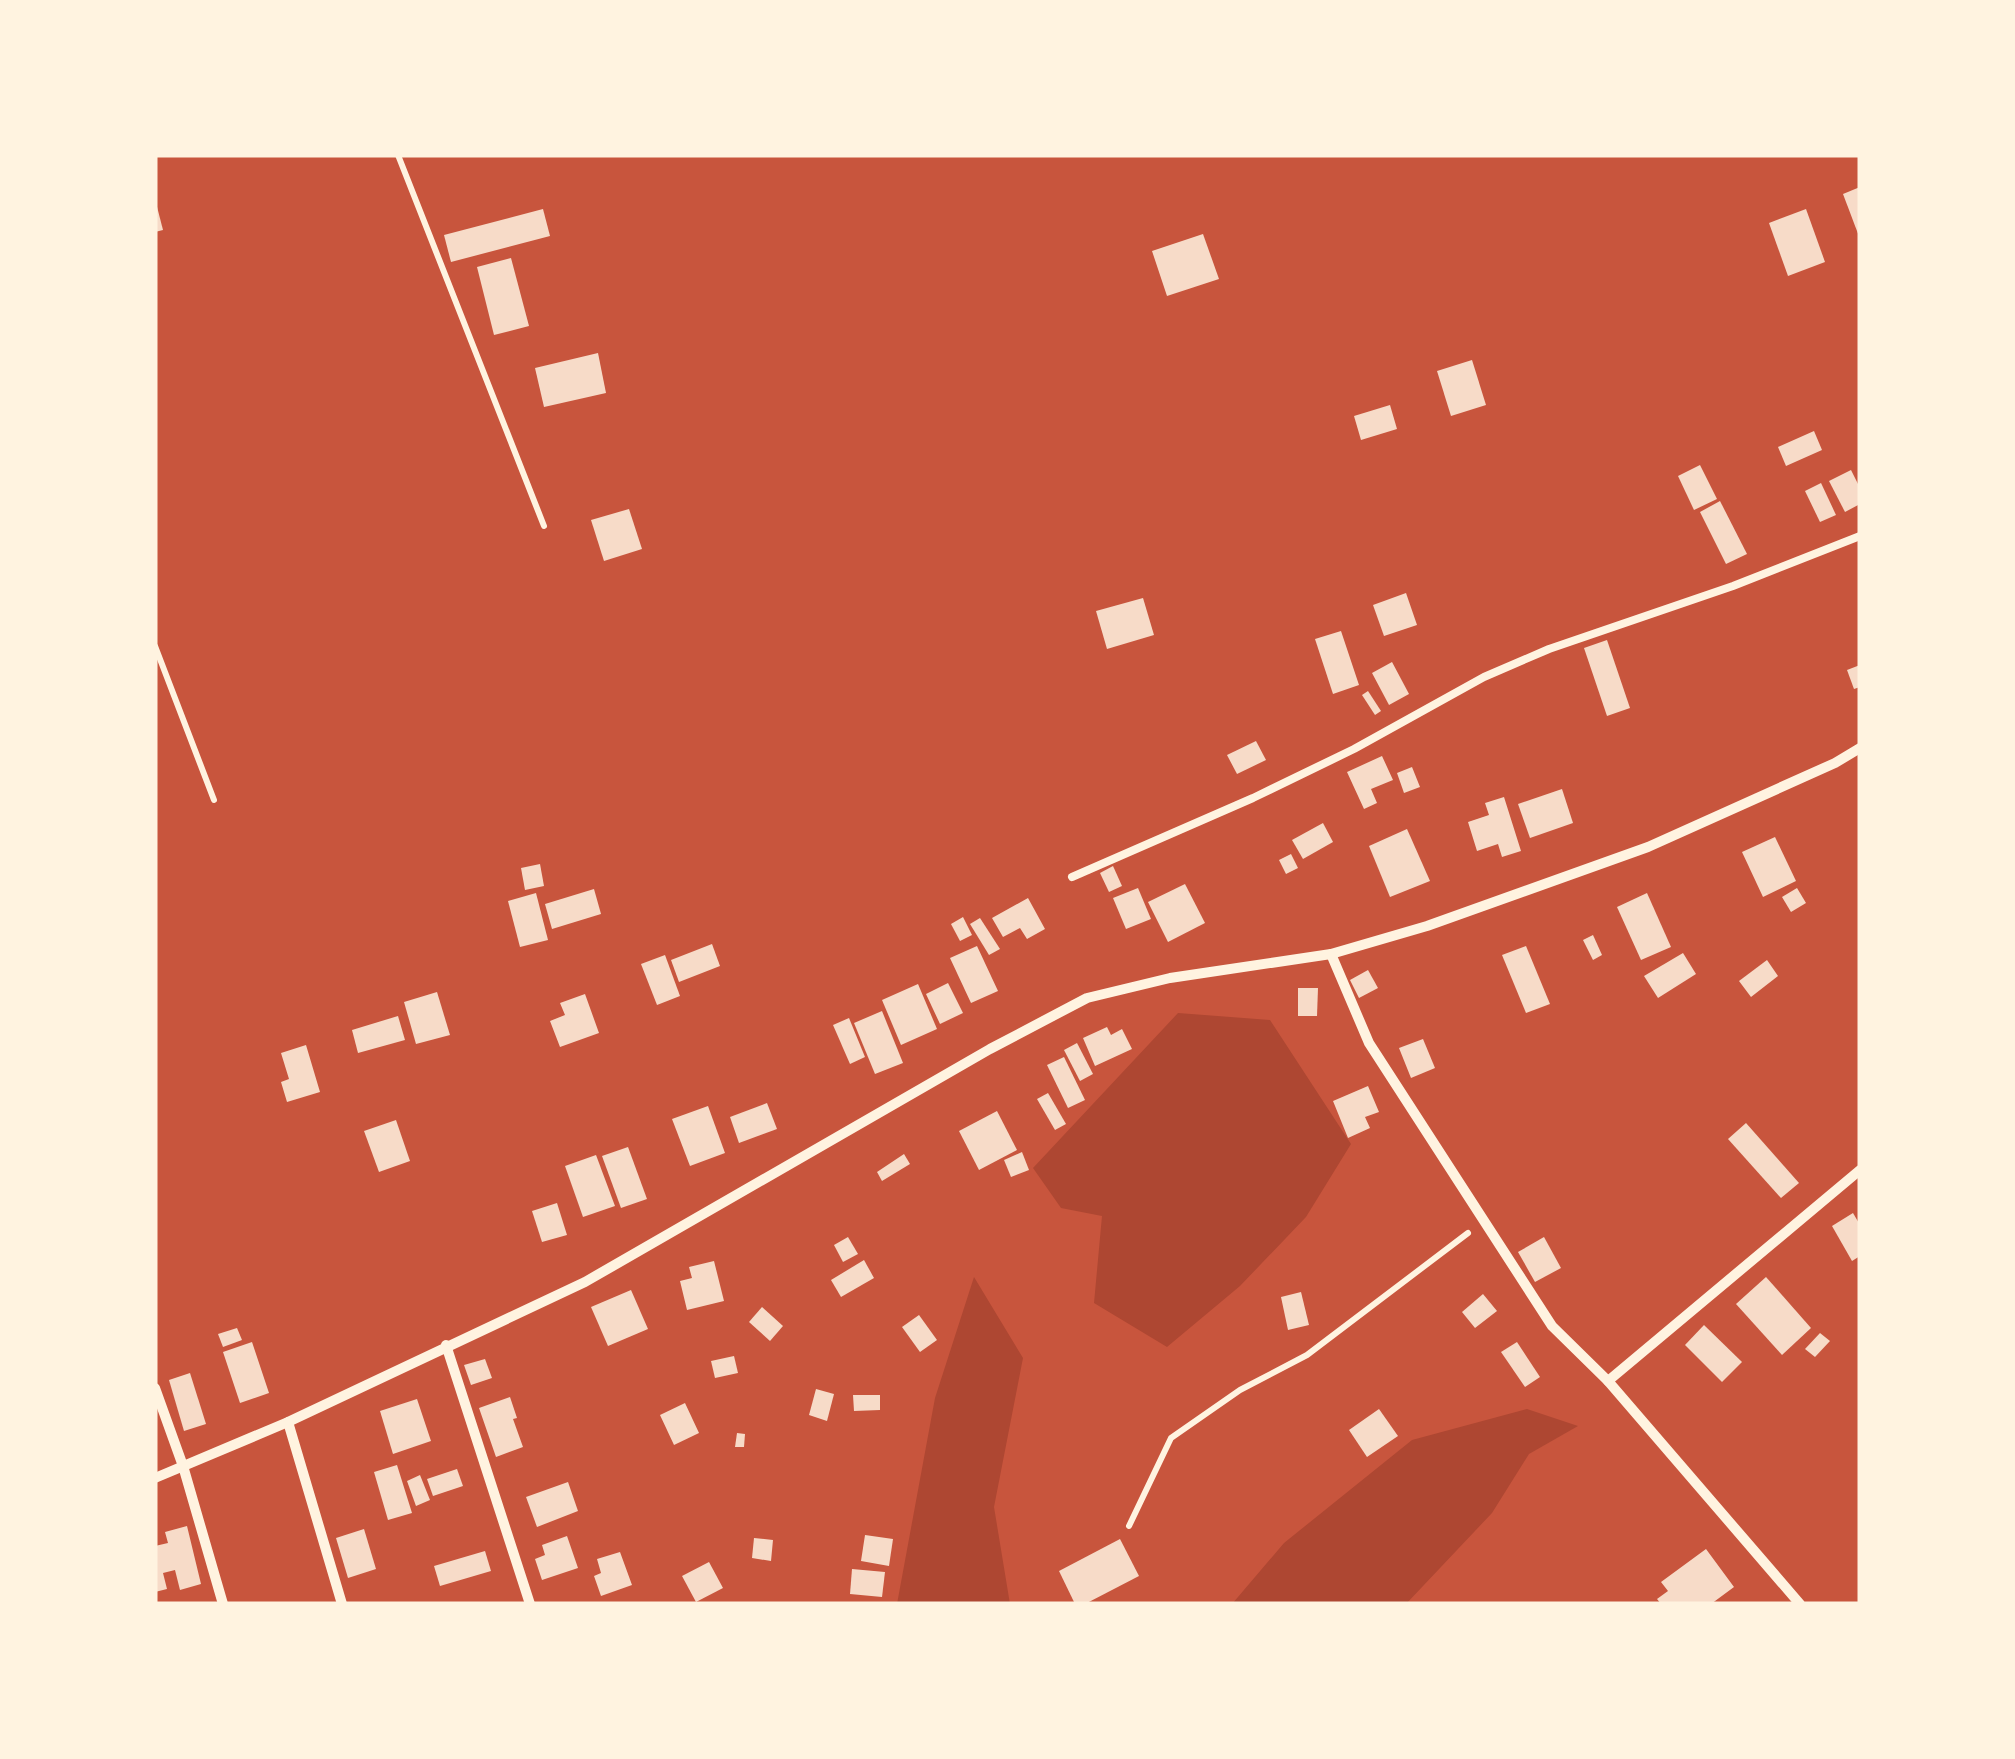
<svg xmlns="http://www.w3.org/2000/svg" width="2015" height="1759" font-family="'Sofia Sans Condensed',sans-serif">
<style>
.green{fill:#ae4732}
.building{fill:#f7dbc8}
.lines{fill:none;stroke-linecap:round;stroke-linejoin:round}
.path{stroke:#fff3e0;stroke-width:6}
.service{stroke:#fff3e0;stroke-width:8}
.minor{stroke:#fff3e0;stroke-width:10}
</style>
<rect width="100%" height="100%" fill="#c8553d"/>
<!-- green -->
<g class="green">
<path d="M1178,1013L1270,1020L1351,1144L1306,1217L1240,1286L1167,1347L1094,1303L1102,1216L1061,1208L1033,1168Z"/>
<path d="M974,1277L1023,1358L994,1507L1010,1604H897L935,1398Z"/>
<path d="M1527,1409L1578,1426L1529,1454L1492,1513L1406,1604H1232L1284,1543L1412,1440Z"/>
</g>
<!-- building -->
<g class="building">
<path d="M1860,187V239L1843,194Z"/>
<path d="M155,199L163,230L155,232Z"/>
<path d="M543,209L550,236L451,262L444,235Z"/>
<path d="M1806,209L1825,262L1788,276L1769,223Z"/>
<path d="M1203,234L1219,279L1167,296L1152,251Z"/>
<path d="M511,258L529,326L494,335L477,267Z"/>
<path d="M598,353L606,393L544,407L535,368Z"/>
<path d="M1472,360L1486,405L1451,416L1437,371Z"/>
<path d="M1390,405L1397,429L1361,440L1354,416Z"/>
<path d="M1814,431L1822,450L1786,466L1778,447Z"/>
<path d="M1700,465L1717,499L1694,510L1678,476Z"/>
<path d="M1851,470L1860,488V504L1845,512L1829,481Z"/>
<path d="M1821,483L1836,515L1820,522L1805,491Z"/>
<path d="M1720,501L1747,554L1726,564L1700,512Z"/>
<path d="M629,509L642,549L604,561L591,520Z"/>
<path d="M1406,593L1417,625L1384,636L1373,605Z"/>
<path d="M1143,598L1154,635L1107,649L1096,611Z"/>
<path d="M1341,631L1359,685L1333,694L1315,639Z"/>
<path d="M1607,640L1630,708L1607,716L1584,648Z"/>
<path d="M1392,662L1409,694L1389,705L1372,673Z"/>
<path d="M1860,665V687L1854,689L1847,670Z"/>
<path d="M1368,691L1381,711L1375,715L1362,695Z"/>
<path d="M1256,741L1266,760L1237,774L1227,755Z"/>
<path d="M1382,756L1393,780L1371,789L1377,803L1364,809L1347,772Z"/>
<path d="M1412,767L1420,787L1404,793L1397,773Z"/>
<path d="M1562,789L1573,823L1530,838L1518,804Z"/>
<path d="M1504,797L1521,851L1502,857L1498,844L1477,851L1468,822L1489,815L1485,803Z"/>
<path d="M1323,823L1333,842L1303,859L1292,840Z"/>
<path d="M1407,829L1430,881L1390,897L1369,846Z"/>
<path d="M1775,837L1796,881L1763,897L1742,852Z"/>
<path d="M1291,854L1298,868L1286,874L1279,860Z"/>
<path d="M540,864L544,886L525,890L521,868Z"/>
<path d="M1113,866L1122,886L1109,892L1100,873Z"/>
<path d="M1185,884L1205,923L1168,942L1148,902Z"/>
<path d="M1138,888L1151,919L1126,929L1113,898Z"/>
<path d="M1797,888L1806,903L1791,912L1782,897Z"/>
<path d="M594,889L601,914L552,929L545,904Z"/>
<path d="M536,893L548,940L520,947L508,901Z"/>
<path d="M1647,893L1671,947L1641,960L1617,907Z"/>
<path d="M1028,898L1045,929L1027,939L1020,928L1003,937L992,918Z"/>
<path d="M963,917L972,935L960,941L951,924Z"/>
<path d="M980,918L1000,949L989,955L970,924Z"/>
<path d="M1593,935L1602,955L1593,960L1583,940Z"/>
<path d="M712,944L720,966L679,982L671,960Z"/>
<path d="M977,946L998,991L971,1003L950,958Z"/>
<path d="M1526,946L1550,1004L1526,1013L1502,955Z"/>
<path d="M1683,953L1696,974L1658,998L1644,976Z"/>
<path d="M665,955L680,996L657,1005L641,964Z"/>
<path d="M1767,960L1778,976L1751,997L1739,981Z"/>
<path d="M1368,970L1378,988L1359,998L1350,980Z"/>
<path d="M948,983L963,1013L940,1024L926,994Z"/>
<path d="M918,984L937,1029L901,1045L882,1000Z"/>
<path d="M1298,988H1318L1317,1016H1298Z"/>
<path d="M437,992L450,1035L416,1044L404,1002Z"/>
<path d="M585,994L599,1033L560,1047L550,1021L565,1015L560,1003Z"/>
<path d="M882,1011L903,1063L875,1074L854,1023Z"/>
<path d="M398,1016L405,1040L358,1053L352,1030Z"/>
<path d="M849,1018L865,1057L850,1064L833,1025Z"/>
<path d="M1107,1027L1111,1035L1122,1029L1132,1049L1095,1066L1083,1038Z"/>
<path d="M1423,1039L1435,1068L1411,1078L1399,1048Z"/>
<path d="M1077,1043L1093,1074L1080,1081L1064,1050Z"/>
<path d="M306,1045L320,1092L287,1102L281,1082L289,1079L281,1053Z"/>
<path d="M1064,1057L1085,1100L1068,1108L1047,1065Z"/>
<path d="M1368,1086L1379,1112L1365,1117L1370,1128L1348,1138L1333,1101Z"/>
<path d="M1048,1093L1066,1124L1055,1130L1037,1099Z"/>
<path d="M767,1103L777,1129L739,1143L730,1117Z"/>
<path d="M708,1106L725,1153L690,1166L672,1119Z"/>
<path d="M997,1111L1017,1150L979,1170L959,1131Z"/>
<path d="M396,1120L410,1161L379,1172L364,1131Z"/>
<path d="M1746,1123L1799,1183L1781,1198L1728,1139Z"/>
<path d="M628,1147L647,1199L621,1208L602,1156Z"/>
<path d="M1022,1152L1029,1170L1011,1177L1004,1160Z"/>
<path d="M904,1154L910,1164L882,1181L877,1172Z"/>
<path d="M596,1155L615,1206L583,1217L565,1166Z"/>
<path d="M557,1203L567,1235L542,1242L532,1211Z"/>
<path d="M1853,1213L1860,1225V1256L1852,1261L1832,1226Z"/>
<path d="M848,1237L858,1254L843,1262L834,1245Z"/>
<path d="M1544,1237L1561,1268L1535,1282L1518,1252Z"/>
<path d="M864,1260L874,1278L841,1297L831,1280Z"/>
<path d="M714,1261L724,1301L687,1310L680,1281L692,1278L689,1267Z"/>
<path d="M1766,1277L1811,1328L1782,1355L1736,1304Z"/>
<path d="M631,1290L648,1329L608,1346L591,1307Z"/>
<path d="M1301,1292L1309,1325L1288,1330L1281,1297Z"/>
<path d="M1483,1294L1497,1311L1475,1328L1462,1312Z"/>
<path d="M762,1307L783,1326L770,1341L749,1322Z"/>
<path d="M919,1315L937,1340L920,1352L902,1327Z"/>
<path d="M1704,1325L1742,1362L1722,1382L1685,1345Z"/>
<path d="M237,1328L242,1340L223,1347L218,1334Z"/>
<path d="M1820,1333L1830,1341L1815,1357L1805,1349Z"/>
<path d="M252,1342L269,1393L240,1403L223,1352Z"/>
<path d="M1517,1342L1540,1377L1525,1387L1501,1352Z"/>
<path d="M734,1356L738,1373L715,1378L711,1361Z"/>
<path d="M485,1359L492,1378L471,1385L464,1365Z"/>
<path d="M190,1373L206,1424L184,1431L169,1380Z"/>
<path d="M816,1389L834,1394L827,1421L809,1415Z"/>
<path d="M853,1395H880V1410L854,1411Z"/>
<path d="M510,1397L517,1418L513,1419L523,1447L496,1457L479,1408Z"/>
<path d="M417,1399L431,1441L393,1454L380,1411Z"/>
<path d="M685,1403L699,1433L674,1445L660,1415Z"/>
<path d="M1379,1409L1398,1436L1367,1457L1349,1430Z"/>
<path d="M737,1433L745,1434L744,1447H735Z"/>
<path d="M397,1465L412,1513L388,1520L374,1472Z"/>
<path d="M457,1469L463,1486L433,1496L427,1479Z"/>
<path d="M420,1475L430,1500L416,1506L407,1481Z"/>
<path d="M568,1482L578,1511L537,1527L526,1497Z"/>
<path d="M187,1526L201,1584L180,1590L175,1570L163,1573L167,1589L155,1592V1546L168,1543L165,1532Z"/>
<path d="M364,1529L376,1569L348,1578L336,1538Z"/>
<path d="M865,1535L893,1539L889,1566L861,1561Z"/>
<path d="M567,1536L578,1568L542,1580L535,1559L545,1555L542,1545Z"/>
<path d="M754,1538L773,1540L771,1561L752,1558Z"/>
<path d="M1120,1539L1139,1576L1085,1604H1075L1059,1571Z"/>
<path d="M1706,1549L1734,1587L1711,1604H1661L1657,1599L1668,1591L1661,1582Z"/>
<path d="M485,1551L491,1571L440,1586L434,1566Z"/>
<path d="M620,1552L632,1585L601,1596L594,1576L601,1573L597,1559Z"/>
<path d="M709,1562L723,1588L696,1602L682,1576Z"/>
<path d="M852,1569L885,1572L882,1597L850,1594Z"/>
</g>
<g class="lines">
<!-- path -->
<g class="path">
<path d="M398,155L544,526"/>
<path d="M155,646L214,800"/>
<path d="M1129,1526L1171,1438L1240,1390L1307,1355L1468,1233"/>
</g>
<!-- service -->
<path class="service" d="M1072,877L1253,798L1354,749L1484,677L1549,649L1733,586L1860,536"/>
<!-- minor -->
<g class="minor">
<path d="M1331,954L1369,1043L1552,1326L1608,1381L1800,1604"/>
<path d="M446,1345L530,1604"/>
<path d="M1608,1381L1860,1170"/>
<path d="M155,1388L183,1466L223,1604"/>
<path d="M288,1422L342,1604"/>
<path d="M155,1478L288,1422L585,1282L990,1049L1087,998L1170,978L1331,954L1427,926L1648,847L1835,763L1860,748"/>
</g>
</g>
<!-- border -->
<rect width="2015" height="1759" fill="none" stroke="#fff3e0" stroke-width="315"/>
</svg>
